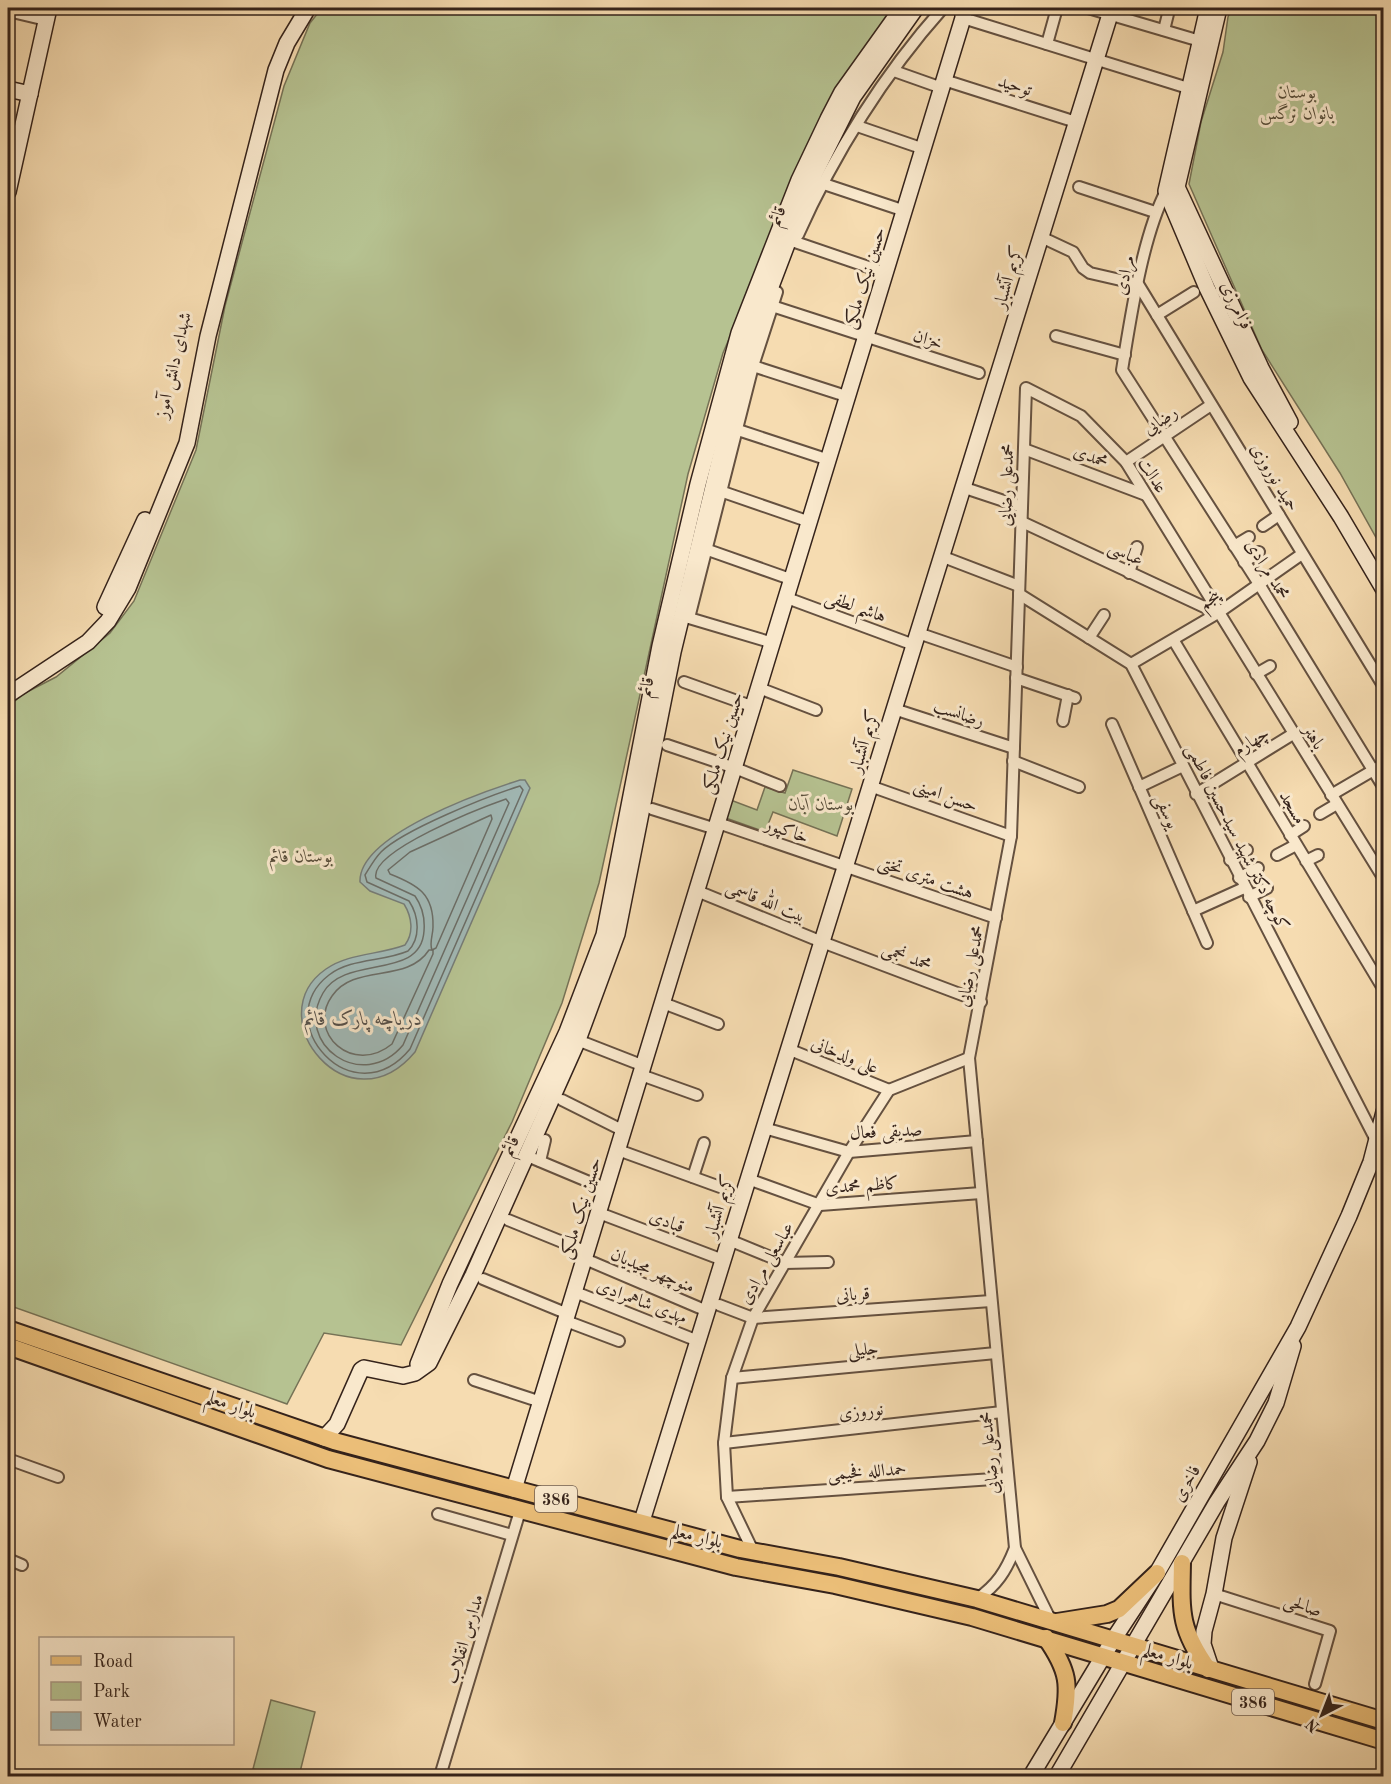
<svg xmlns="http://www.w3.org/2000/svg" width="1391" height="1784" font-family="'Old Standard TT',Amiri,serif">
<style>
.green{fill:#b6c291;stroke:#767256;stroke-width:1.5}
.water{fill:#a1b9b6;stroke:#767d78;stroke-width:1.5}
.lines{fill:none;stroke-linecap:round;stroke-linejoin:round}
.shore{stroke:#6b6e68;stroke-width:1.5}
.street-casing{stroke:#655140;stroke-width:14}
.secondary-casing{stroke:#35231b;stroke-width:18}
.primary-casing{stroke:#35231b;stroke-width:20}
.street{stroke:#f9e8cc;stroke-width:10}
.secondary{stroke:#f9e8cc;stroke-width:15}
.primary{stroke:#ebbe78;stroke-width:16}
.labels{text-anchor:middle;stroke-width:6;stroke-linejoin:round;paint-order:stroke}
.shield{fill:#f9e8cc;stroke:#705e50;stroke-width:1.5}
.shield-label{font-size:16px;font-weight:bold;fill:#35231b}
.street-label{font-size:18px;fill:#35231b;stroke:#f9e8cc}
.park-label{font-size:18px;font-style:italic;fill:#554b38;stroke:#f9e8cc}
.water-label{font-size:20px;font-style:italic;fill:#55504a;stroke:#f9e8cc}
</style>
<rect width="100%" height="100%" fill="#f6dcb1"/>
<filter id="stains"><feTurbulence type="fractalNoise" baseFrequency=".00333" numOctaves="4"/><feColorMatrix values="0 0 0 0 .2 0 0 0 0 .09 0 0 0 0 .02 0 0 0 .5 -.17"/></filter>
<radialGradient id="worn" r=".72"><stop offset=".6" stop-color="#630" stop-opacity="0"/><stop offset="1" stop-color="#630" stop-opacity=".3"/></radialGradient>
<!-- green -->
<g class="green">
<path d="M322,8H896L830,104L723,353L688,474L599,883L562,1003L512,1122L401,1345L324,1333L287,1404L8,1305V707L23,694L56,677L110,633L134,601L196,450L225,306L284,86L310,23Z"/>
<path d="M1232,8H1383L1384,508L1378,541L1340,473L1262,350L1189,184L1201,122L1223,52L1228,17Z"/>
<path d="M793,770L852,789L837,836L773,812L765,832L723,817L728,799L757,810L765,787L785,793Z"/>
<path d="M271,1700L315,1712L299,1776H282L253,1769Z"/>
</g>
<!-- water -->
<path class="water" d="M520,780H525L530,788L415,1052C349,1131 257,1017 326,969C349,953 379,955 405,945C414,933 412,917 404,904L370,891L360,882C358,835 482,792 520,780Z"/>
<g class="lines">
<!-- shore -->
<g class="shore">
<path d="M520,786L523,790L410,1049C353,1118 268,1022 329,975C351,958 383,962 408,951C421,938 419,916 409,901L367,882L365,875C370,867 375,858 381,852C403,830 488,796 520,786Z"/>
<path d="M506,799L509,803L403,1045C363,1093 293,1045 323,993C345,954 421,981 424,931C425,919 422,906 415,896L376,878C369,851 483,807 506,799Z"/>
<path d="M491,815L492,819L436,948L432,950C429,943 433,935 433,927C434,894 418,885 390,874L388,870L410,852Z"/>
<path d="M429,950H433V954L392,1044C353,1076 306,1033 332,996C354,963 407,984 429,950Z"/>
</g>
<!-- street casing -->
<g class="street-casing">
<g id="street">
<path d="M1088,8L1200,41"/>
<path d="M8,11L46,20"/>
<path d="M963,18L1188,88"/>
<path d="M1164,30L1168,14"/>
<path d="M1047,44L1057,8"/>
<path d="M894,71L942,88"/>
<path d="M944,80L1076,122"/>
<path d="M857,126L924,149"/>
<path d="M821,183L905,211"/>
<path d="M1079,187L1155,212"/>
<path d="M1166,191C1142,238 1131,316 1122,370L1259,584L1384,788"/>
<path d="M798,235C834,154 884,74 943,8"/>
<path d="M1041,237L1073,252L1083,268L1090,273L1138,284L1384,687"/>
<path d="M795,242L886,273"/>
<path d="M772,306L979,373"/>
<path d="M1157,315L1194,292"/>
<path d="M1056,336L1125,355"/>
<path d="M753,366L849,397"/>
<path d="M738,430L829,460"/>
<path d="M1024,449L1146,495"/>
<path d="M1126,462L1211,405"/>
<path d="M968,489L1022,507"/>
<path d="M723,492L810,522"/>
<path d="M1022,522L1217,613"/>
<path d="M1263,526L1279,515"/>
<path d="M1234,546L1249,537"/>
<path d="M708,550L793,580"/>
<path d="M946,558L1019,586"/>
<path d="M1244,562L1259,552"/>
<path d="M1129,573L1137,547"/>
<path d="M1019,594L1131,664L1377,1142"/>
<path d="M787,598L914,645"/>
<path d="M918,633L1017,667"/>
<path d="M1089,638L1104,615"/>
<path d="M1174,641L1384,990"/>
<path d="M773,643L689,618L753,366L777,292"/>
<path d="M1131,664L1218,613L1302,554"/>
<path d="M1256,674L1270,666"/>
<path d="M1016,678L1075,698"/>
<path d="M684,682L754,707"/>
<path d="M759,688L816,710"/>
<path d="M894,709L1014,748"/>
<path d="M1063,721L1068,695"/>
<path d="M1112,724L1207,943"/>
<path d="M667,745L735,768L780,786"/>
<path d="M1013,761L1079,787"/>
<path d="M870,786L1011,836"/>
<path d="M1139,787L1183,766"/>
<path d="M1196,794L1293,734"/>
<path d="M1331,795L1384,764"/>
<path d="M652,809L716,829"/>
<path d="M1320,814L1337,804"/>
<path d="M718,823L996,918"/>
<path d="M1290,835L1304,826"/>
<path d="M1277,855L1296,845"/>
<path d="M1230,860L1247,850"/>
<path d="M1306,861L1318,855"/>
<path d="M1239,878L1258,868"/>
<path d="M697,891L822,942L981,1002"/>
<path d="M1249,897L1267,888"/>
<path d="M1193,911L1244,888"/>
<path d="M663,1003L718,1024"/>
<path d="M585,1043L644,1066"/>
<path d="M788,1049L889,1090"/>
<path d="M641,1075L697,1095"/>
<path d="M562,1100L624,1131"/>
<path d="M764,1128L849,1152L977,1141"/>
<path d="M618,1150L720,1187"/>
<path d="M532,1158L606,1189"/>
<path d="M540,1161L545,1140"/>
<path d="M693,1177L704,1143"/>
<path d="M748,1179L820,1205L981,1193"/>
<path d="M599,1213L723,1260"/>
<path d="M508,1220L587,1252"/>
<path d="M729,1240L785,1263L828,1262"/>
<path d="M585,1259L707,1311"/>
<path d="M483,1279L568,1314"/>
<path d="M575,1292L698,1341"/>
<path d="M719,1305L753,1318L991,1301"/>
<path d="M566,1321L619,1341"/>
<path d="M732,1378L996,1353"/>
<path d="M474,1380L541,1402"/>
<path d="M724,1443L1002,1412"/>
<path d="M8,1459L58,1477"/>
<path d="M727,1497L1008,1478"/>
<path d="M438,1514L512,1535"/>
<path d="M753,1551L727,1497L724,1443L732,1378L753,1318L849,1152L889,1090L969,1058"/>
<path d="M8,1559L22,1565"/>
<path d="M1214,1594L1330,1631L1315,1684"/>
<path d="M977,1599C997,1585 1006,1571 1015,1548"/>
<path d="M1051,1621L1015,1548L969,1058L1011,836L1026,388L1081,416L1126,462L1384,879"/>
<path d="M440,1776L520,1511"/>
</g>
</g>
<!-- secondary casing -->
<g class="secondary-casing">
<g id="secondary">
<path d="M1208,8L1166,191L1207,288L1251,378L1341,517L1384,590"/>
<path d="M1219,8L1177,187L1261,368L1290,422"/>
<path d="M8,89L30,94"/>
<path d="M8,192L49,8"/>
<path d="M105,607L145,520"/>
<path d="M8,695L88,642L108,621L128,588L187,443L208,336L276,70L287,43L308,8"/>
<path d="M418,1364L450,1284L567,1032L604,935L660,646L698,484L739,333L799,180L828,119L842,92L902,8"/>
<path d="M324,1438L337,1424L361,1370L364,1368L403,1376L415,1373L429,1363L473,1275L578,1040L617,934L673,652L745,355L811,181L853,97L916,8"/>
<path d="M514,1489L963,18V8"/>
<path d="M642,1521L1112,8"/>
<path d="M1210,1665L1203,1644L1204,1631L1214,1594L1224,1538L1249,1462"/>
<path d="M1031,1776L1113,1640L1157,1573L1298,1327L1349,1216L1371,1162L1384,1112"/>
<path d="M1057,1776L1217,1502L1257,1441L1276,1403L1293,1346"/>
</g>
</g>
<!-- primary casing -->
<g class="primary-casing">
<g id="primary">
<path d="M8,1329L334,1441L740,1549L839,1567L977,1599L1384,1721"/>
<path d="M8,1346L328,1459L736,1567L835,1585L972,1617L1384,1741"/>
<path d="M1182,1563C1181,1612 1179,1628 1208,1669"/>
<path d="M1057,1622L1107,1614L1119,1609L1157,1573"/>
<path d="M1046,1638C1069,1671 1070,1685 1063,1723"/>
</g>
</g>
<!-- street -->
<use href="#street" class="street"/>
<!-- secondary -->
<use href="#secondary" class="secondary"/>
<!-- primary -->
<use href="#primary" class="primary"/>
</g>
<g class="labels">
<!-- shield labels -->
<g class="shield">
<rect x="535" y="1486" width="42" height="26" rx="4.5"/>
<rect x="1232" y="1689" width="42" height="26" rx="4.5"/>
</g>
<g class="shield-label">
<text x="556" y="1505">386</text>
<text x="1253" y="1708">386</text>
</g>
<!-- street labels -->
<g class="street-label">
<text transform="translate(1015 85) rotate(17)" y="6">توحید</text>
<text transform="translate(777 216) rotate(-69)" y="6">قائم</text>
<text transform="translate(1124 275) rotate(-77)" y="6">مرادی</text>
<text transform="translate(1008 277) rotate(-73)" y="6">کریم آتشبار</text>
<text transform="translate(864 278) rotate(-73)" y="6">حسین نیک ملکی</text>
<text transform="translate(1237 305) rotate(64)" y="6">فرامرزی</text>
<text transform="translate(928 339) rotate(18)" y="6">خزان</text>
<text transform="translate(173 365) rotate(-77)" y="6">شهدای دانش آموز</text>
<text transform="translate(1160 420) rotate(-34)" y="6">رضایی</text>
<text transform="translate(1091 456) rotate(20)" y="6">محمدی</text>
<text transform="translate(1153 475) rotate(58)" y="6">عدالت</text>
<text transform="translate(1275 477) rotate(59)" y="6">حمید نوروزی</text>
<text transform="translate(1006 485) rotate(-88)" y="6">محمدعلی رضایی</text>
<text transform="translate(1126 553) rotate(25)" y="6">عباسی</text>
<text transform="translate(1268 569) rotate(58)" y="6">محمد مرادی</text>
<text transform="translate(1209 599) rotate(-34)" y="6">پنجم</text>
<text transform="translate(856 606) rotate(20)" y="6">هاشم لطفی</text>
<text transform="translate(646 687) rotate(-79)" y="6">قائم</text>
<text transform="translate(959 713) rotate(18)" y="6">رضانسب</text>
<text transform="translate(1314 737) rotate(58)" y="6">باهنر</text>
<text transform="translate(864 741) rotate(-73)" y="6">کریم آتشبار</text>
<text transform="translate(1251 741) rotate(-32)" y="6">چهارم</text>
<text transform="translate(722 743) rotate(-73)" y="6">حسین نیک ملکی</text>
<text transform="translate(946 795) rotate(20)" y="6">حسن امینی</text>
<text transform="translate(1293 807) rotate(59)" y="6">مسجد</text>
<text transform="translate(1167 811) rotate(66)" y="6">یوسفی</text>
<text transform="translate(787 830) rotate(19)" y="6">خاکپور</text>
<text transform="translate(1238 837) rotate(63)" y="6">کوچه دکتر شهید سیدحسین فاطمی</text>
<text transform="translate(926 877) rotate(19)" y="6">هشت متری تختی</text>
<text transform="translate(766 901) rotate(22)" y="6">بیت الله قاسمی</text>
<text transform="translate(907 956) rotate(21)" y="6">محمد نجمی</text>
<text transform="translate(970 966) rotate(-79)" y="6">محمدعلی رضایی</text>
<text transform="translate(845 1055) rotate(22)" y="6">علی ولدخانی</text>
<text transform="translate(886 1131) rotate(-3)" y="6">صدیقی فعال</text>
<text transform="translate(510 1146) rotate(-66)" y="6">قائم</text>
<text transform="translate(862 1185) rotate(-4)" y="6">کاظم محمدی</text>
<text transform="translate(719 1206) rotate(-73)" y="6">کریم آتشبار</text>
<text transform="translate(580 1208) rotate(-73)" y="6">حسین نیک ملکی</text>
<text transform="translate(667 1221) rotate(21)" y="6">قبادی</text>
<text transform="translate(766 1263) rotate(-60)" y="6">عباسعلی مرادی</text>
<text transform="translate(653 1270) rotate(23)" y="6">منوچهر مجیدیان</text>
<text transform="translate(853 1294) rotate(-4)" y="6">قربانی</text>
<text transform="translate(642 1301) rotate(21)" y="6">مهدی شاهمرادی</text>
<text transform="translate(863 1349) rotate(-5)" y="6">جلیلی</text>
<text transform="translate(231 1404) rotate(19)" y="6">بلوار معلم</text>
<text transform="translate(861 1411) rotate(-6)" y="6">نوروزی</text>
<text transform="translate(989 1453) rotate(-95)" y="6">محمدعلی رضایی</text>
<text transform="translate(867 1471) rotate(-4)" y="6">حمدالله فخیمی</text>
<text transform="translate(1186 1483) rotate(-60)" y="6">فاخری</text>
<text transform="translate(697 1536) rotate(14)" y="6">بلوار معلم</text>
<text transform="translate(1303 1605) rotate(18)" y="6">صالحی</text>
<text transform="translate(464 1639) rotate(-73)" y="6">مدارس انقلاب</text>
<text transform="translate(1168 1656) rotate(17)" y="6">بلوار معلم</text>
</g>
<!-- park labels -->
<g class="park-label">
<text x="1297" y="98">بوستان<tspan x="1297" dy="21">بانوان نرگس</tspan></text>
<text x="821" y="810">بوستان آبان</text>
<text x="301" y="862">بوستان قائم</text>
</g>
<!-- water labels -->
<g class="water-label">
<text x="363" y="1025">دریاچه پارک قائم</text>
</g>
</g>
<!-- margin -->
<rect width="1391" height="1784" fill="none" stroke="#f6dcb1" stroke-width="30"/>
<rect x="9" y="9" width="1373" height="1766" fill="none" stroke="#35231b" stroke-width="3"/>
<rect x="15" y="15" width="1361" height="1754" fill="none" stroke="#35231b" stroke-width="1.5"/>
<!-- legend -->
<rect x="39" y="1637" width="195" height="108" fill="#f9e8cc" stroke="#ab9985" stroke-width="1.5"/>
<rect x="51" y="1656" width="30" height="9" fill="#ebbe78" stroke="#ab9985" stroke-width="1.5"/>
<text x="93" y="1667" font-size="18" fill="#35231b">Road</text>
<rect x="51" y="1682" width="30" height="18" fill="#b6c291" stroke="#ab9985" stroke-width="1.5"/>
<text x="93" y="1697" font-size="18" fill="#35231b">Park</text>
<rect x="51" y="1712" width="30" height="18" fill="#a1b9b6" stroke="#ab9985" stroke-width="1.5"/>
<text x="93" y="1727" font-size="18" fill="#35231b">Water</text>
<!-- north arrow -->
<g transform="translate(1322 1715) rotate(222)" stroke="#f9e8cc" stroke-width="4.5" paint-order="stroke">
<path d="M0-4.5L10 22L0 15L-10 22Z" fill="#35231b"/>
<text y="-9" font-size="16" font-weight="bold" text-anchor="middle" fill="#35231b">N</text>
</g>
<rect width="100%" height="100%" filter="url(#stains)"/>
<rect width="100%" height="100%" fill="url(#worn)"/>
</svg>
